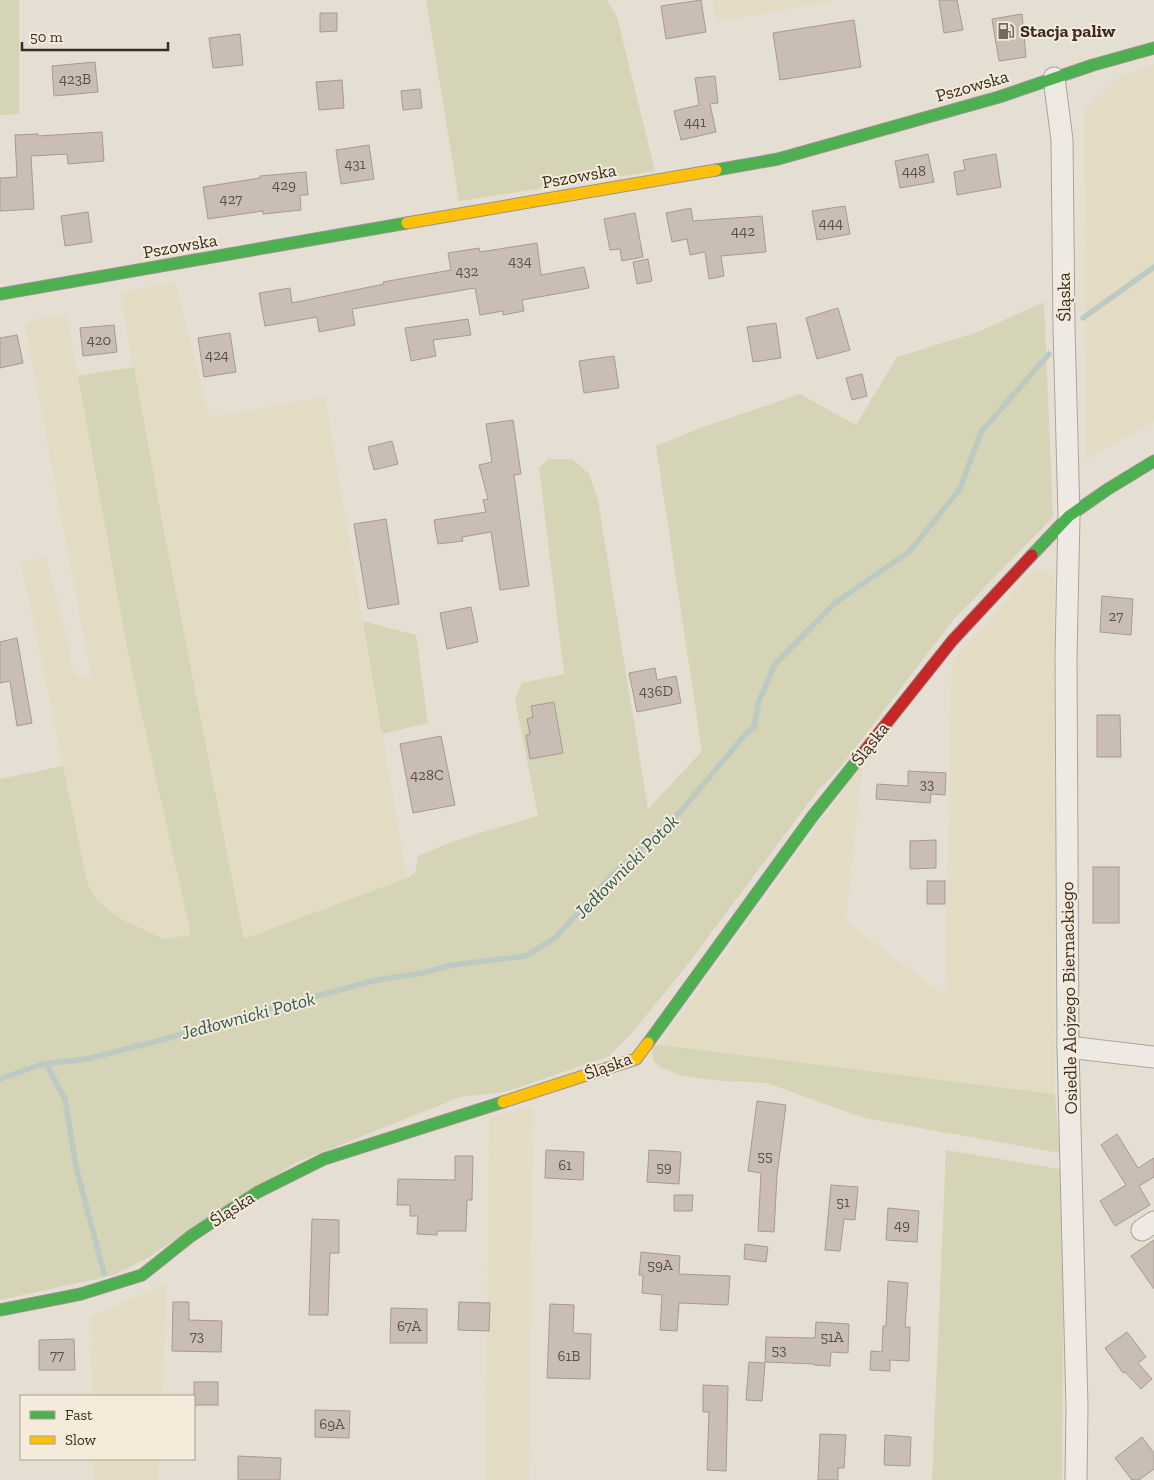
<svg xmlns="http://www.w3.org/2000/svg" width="1154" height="1480" font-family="'Zilla Slab',serif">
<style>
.farmland{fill:#e4dbc4}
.green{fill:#d6d4b6}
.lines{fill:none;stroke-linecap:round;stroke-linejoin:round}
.stream{stroke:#bccac1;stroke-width:5.5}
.building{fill:#c9bdb4;stroke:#a69a91}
.street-casing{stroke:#aba49b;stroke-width:23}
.fast-casing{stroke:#9b938b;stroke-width:13}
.slow-casing{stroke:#9b938b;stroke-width:13}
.jam-casing{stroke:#9b938b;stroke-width:13}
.street{stroke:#eeeae3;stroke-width:21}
.fast{stroke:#4caf50;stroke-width:11}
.slow{stroke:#ffc107;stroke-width:11}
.jam{stroke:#c62828;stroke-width:11}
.labels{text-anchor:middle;stroke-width:4;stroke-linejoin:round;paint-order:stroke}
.number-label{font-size:15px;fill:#5e5046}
.poi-label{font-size:18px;font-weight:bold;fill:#3b2c22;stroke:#f5ebda;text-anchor:start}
.street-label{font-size:18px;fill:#3b2c22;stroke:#f5ebda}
.water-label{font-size:19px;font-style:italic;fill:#325a54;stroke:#f5ebda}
</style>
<rect width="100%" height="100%" fill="#e5ded3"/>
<!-- farmland -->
<g class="farmland">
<path d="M712,0H838L716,22Z"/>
<path d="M1154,65V422L1086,459L1084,111L1120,76Z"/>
<path d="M175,282L210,417L325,397L407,878L244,940L166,542L120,293Z"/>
<path d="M53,316H67L128,653L191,935L164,939L121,919L98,901L88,885L21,561L46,557L69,644L70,661L76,678L92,679L25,325L40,318Z"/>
<path d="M1044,569L1054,576L1055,1094L659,1045L862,765L846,922L942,993L947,991L946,940L952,662L1032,571Z"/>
<path d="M533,1106L529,1480H486L489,1118Z"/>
<path d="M167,1283L162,1396H92L91,1317Z"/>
<path d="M93,1459H159L158,1480H94Z"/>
</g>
<!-- green -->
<g class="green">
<path d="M0,0H19V114L0,115Z"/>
<path d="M426,0H607L617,17L655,171L459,201Z"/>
<path d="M1044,302L1053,517L954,619L842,765L816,793L684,969L631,1034L608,1057L504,1092L461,1097L295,1163L147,1258L114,1275L0,1300V779L63,766L88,885L98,901L121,919L164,939L191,935L128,653L78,376L134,367L166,542L244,939L407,878L415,873L418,856C456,838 498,828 538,816L515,700L522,683L564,674L539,468L549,459H572L589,474L598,500L648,809L702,751L656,446L703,427L800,394L856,425L897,357L978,332Z"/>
<path d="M363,621L416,635L428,723L382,734Z"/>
<path d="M659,1045L1055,1094L1060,1153L864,1118L767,1083L723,1081L682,1076L660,1067L653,1060L652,1048Z"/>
<path d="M946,1150L1065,1170L1062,1480H932Z"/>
</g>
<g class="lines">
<!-- stream -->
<g class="stream">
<path d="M1083,318L1154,267"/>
<path d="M46,1064L65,1099L76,1167L104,1273"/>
<path d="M0,1079L43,1064L87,1059L169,1038L253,1013L377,980L422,973L453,965L526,956L556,937L611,876L681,811L744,736L754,727L759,701L775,664L835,603L910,551L960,489L981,432L1049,354"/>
</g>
</g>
<!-- building -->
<g class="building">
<path d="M701,0L706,32L666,39L661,6Z"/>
<path d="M939,0H957L963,30L944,33Z"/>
<path d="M320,13H337V31L320,32Z"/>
<path d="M1022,14L1026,57L999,61L992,19Z"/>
<path d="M854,20L861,67L780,80L773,33Z"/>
<path d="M240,34L243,65L213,68L209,38Z"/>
<path d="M95,62L98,92L54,96L52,66Z"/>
<path d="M715,76L718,103L710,104L716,132L681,140L674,111L699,105L695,78Z"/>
<path d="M342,80L344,108L319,110L316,82Z"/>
<path d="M420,89L422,108L403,110L401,91Z"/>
<path d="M102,132L104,161L68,164L67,154L31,156L34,209L0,211V178L17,177L15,135L38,134V136Z"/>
<path d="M369,145L374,179L341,184L336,150Z"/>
<path d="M928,154L934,182L900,188L895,161Z"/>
<path d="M996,154L1001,187L957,195L954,172L965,170L963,160Z"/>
<path d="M306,172L308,195H300L301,210L263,214V211L208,219L203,187L260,178V176Z"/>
<path d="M845,206L850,234L817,240L812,211Z"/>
<path d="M691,208L693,221L762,216L766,252L721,256L724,276L709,279L705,252L690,255L687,239L672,242L666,213Z"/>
<path d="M88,212L92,242L65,246L61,216Z"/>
<path d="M635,213L643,257L622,261L620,249L610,250L604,219Z"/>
<path d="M537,243L541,275L584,267L589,288L522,300L524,311L503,315V311L480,315L475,288L352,309L355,325L319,332L317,317L265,326L259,293L290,288L292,303L384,284L383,282L451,270L448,253L479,248L480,252Z"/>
<path d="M648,259L652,281L637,284L633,262Z"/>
<path d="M838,308L850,350L817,359L806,318Z"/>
<path d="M468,319L471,335L433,340L436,356L411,361L405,328Z"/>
<path d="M776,323L781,358L753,362L747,327Z"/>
<path d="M114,325L117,352L83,356L80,328Z"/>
<path d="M230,333L236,372L204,377L198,338Z"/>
<path d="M17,335L23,363L0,368V338Z"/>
<path d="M614,356L619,388L584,393L579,361Z"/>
<path d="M862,374L867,396L852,400L846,378Z"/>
<path d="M513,420L521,474L514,475L529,586L500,590L491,532L462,537L463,541L438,544L434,520L486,512L483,500L488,499L479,465L492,462L486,424Z"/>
<path d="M392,441L398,464L374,470L368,447Z"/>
<path d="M386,519L399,604L368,609L354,524Z"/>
<path d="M1102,596L1133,599L1131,635L1100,632Z"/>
<path d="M471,607L478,642L447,649L440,613Z"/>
<path d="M17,638L32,723L17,726L10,681L0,683V642Z"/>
<path d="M655,668L657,680L676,676L681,703L637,712L629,673Z"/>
<path d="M554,702L563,753L530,759L526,735L530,734L527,719L533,717L531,706Z"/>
<path d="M1097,715H1120L1121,757H1097Z"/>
<path d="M441,736L455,805L413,813L400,744Z"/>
<path d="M908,771L946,773L945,795L931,794L930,803L876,799L877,784L908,786Z"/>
<path d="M936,840V868L910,869V841Z"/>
<rect x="1093" y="867" width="26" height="56"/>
<rect x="927" y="881" width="18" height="23"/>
<path d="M757,1101L786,1105L777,1175L774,1232L758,1231L761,1173L748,1171Z"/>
<path d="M1117,1134L1138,1168L1154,1158V1177L1139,1186L1150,1205L1115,1226L1100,1201L1126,1185L1101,1145Z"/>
<path d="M546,1150L584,1152L583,1180L545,1178Z"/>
<path d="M649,1150L681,1152L679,1184L647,1182Z"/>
<path d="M455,1156H473L472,1200H467L466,1231H437V1235L417,1234L418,1216H410V1205H397L398,1179L455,1180Z"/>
<path d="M831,1185L858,1187L855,1220L844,1219L840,1251L825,1250Z"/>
<path d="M674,1195H693L692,1211H674Z"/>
<path d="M888,1208L919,1211L917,1242L886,1240Z"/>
<path d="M312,1219L339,1220V1253H330L328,1315H309Z"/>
<path d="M1154,1240V1289L1131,1256Z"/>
<path d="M745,1244L768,1247L766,1262L744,1259Z"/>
<path d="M641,1252L680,1256L679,1274L730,1276L728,1305L679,1303L677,1331L660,1330L662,1295L642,1293L643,1275H639Z"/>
<path d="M888,1281L908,1283L905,1327H910L909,1361L890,1360V1371L870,1370L871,1351L882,1352L883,1326H886Z"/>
<path d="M173,1302H189V1320L222,1321L221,1352L172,1351Z"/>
<path d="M459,1302L490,1303L489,1331L458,1330Z"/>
<path d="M550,1304L574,1305L573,1333L591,1334L590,1379L547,1378Z"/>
<path d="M391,1308L427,1309V1343H390Z"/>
<path d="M816,1322L849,1324L848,1353L831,1352L830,1366L814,1365V1364L765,1362L766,1337L815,1338Z"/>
<path d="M1127,1332L1146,1357L1138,1363L1152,1379L1141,1389L1125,1372L1123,1373L1105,1348Z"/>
<path d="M74,1339L75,1370H39V1340Z"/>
<path d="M749,1362L765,1363L762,1401L746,1400Z"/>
<rect x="194" y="1382" width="24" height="23"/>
<path d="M703,1385L728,1386L726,1471L707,1470L709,1412H703Z"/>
<path d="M315,1410L350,1411L349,1438L315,1437Z"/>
<path d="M820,1434L846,1435L844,1468H838V1480H818Z"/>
<path d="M885,1435L911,1437L910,1466L884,1465Z"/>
<path d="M1142,1437L1154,1453V1469L1139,1480H1132L1115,1458Z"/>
<path d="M238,1456L281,1458L280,1480H238Z"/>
</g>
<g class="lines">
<!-- street casing -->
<g class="street-casing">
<g id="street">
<path d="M1054,78L1062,140L1064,327L1069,516L1066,656L1068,1047L1077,1407L1076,1480"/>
<path d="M1068,1047L1154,1057"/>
<path d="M1142,1230L1154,1222"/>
</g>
</g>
<!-- fast casing -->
<g class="fast-casing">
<g id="fast">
<path d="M716,170L778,159L999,97L1093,65L1154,48"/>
<path d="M0,294L407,223"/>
<path d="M1032,555L1069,516L1108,489L1154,461"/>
<path d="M648,1043L812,817L863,753"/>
<path d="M0,1310L81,1294L142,1275L191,1236L258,1192L324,1159L503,1102"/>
</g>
</g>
<!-- slow casing -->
<g class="slow-casing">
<g id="slow">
<path d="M407,223L716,170"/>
<path d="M503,1102L636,1059L648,1043"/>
</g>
</g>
<!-- jam casing -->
<g class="jam-casing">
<path id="jam" d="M863,753L952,641L1032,555"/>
</g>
<!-- street -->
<use href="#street" class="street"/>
<!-- fast -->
<use href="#fast" class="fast"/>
<!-- slow -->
<use href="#slow" class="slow"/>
<!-- jam -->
<use href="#jam" class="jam"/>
</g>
<!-- icons -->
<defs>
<g id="fuel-bare" transform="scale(1.35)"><path d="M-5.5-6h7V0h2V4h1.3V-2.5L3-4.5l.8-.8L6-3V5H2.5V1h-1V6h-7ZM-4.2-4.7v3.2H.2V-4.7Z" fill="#766a60" stroke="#f5ebda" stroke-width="2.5" paint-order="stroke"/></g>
</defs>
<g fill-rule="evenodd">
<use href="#fuel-bare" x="1006" y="31"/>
</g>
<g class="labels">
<!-- number labels -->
<g class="number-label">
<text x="75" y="84">423B</text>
<text x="695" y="127">441</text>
<text x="355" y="169">431</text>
<text x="914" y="176">448</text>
<text x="284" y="190">429</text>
<text x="231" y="204">427</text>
<text x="831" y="228">444</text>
<text x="743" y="236">442</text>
<text x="520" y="266">434</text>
<text x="467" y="276">432</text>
<text x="99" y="345">420</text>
<text x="217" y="360">424</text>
<text x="1116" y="621">27</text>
<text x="656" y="696">436D</text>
<text x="427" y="780">428C</text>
<text x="927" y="789">33</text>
<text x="765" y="1161">55</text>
<text x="565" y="1170">61</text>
<text x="664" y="1172">59</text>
<text x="843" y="1207">51</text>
<text x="902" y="1230">49</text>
<text x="660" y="1270">59A</text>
<text x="409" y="1331">67A</text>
<text x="197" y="1341">73</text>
<text x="832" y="1342">51A</text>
<text x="779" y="1355">53</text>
<text x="57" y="1360">77</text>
<text x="569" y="1361">61B</text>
<text x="332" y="1429">69A</text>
</g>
<!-- poi labels -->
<g class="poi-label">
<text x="1020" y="37">Stacja paliw</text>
</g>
<!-- street labels -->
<g class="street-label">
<text transform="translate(972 86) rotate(-16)" y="6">Pszowska</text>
<text transform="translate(579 176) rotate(-10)" y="6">Pszowska</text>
<text transform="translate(180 246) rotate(-10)" y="6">Pszowska</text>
<text transform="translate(1064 297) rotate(-91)" y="6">Śląska</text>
<text transform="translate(870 744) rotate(-52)" y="6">Śląska</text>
<text transform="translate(1069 998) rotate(-91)" y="6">Osiedle Alojzego Biernackiego</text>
<text transform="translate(608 1066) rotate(-20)" y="6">Śląska</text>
<text transform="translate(232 1209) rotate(-33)" y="6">Śląska</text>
</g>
<!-- water labels -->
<g class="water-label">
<text transform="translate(626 866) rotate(-45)" y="7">Jedłownicki Potok</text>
<text transform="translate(248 1015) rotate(-15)" y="7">Jedłownicki Potok</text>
</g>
</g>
<!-- legend -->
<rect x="20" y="1395" width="175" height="65" fill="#f5ebda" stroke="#ab9f90"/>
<rect x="30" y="1411" width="25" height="8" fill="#4caf50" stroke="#ab9f90"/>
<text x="65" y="1420" font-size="15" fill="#3b2c22">Fast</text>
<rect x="30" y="1436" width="25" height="8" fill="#ffc107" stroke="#ab9f90"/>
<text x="65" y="1445" font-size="15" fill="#3b2c22">Slow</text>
<!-- scale -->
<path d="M22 42v8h146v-8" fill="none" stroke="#3b2c22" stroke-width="2.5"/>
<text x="30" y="42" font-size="15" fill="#3b2c22" stroke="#f5ebda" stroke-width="4" paint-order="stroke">50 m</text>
</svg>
